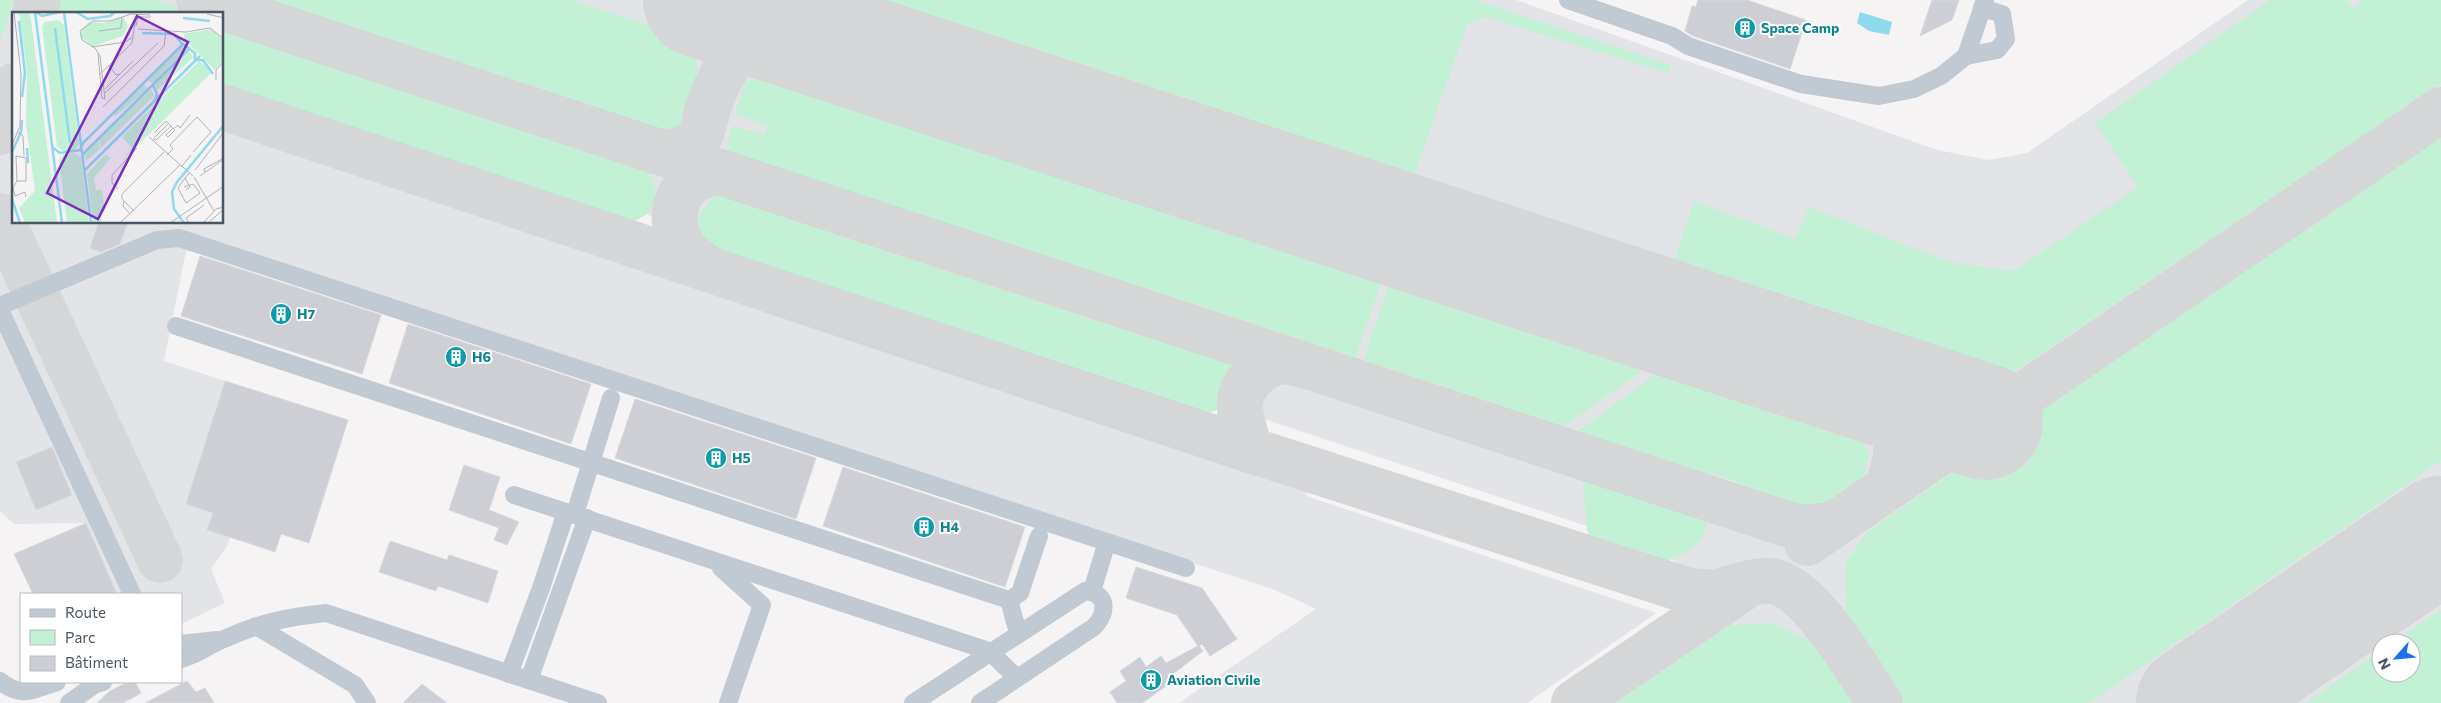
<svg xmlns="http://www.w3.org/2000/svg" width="2441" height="703" font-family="Commissioner,sans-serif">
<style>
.airport{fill:#e2e4e7;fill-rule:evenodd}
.green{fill:#c3f1d5}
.water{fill:#90daee}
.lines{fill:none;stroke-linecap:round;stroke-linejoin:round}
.taxiway{stroke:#d5d6d8;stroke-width:46}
.runway{stroke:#d5d6d8;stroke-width:116}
.building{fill:#cdcfd5;stroke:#d7d9de}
.minor{stroke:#c1cad2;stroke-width:18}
.labels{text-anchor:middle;stroke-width:4;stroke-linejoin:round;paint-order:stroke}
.culture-label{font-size:14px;font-weight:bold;fill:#0d838f;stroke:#fff;text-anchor:start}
.inset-river{fill:none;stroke:#90daee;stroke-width:2.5}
.inset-road{fill:none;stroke:#b1b4b9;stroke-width:1}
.view{fill:#7b2cbf;fill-opacity:0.15;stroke:#7b2cbf;stroke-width:2.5}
.inset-edge{fill:none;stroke:#4a5661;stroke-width:2.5}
</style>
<rect width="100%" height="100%" fill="#f5f3f3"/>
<!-- airport -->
<path class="airport" d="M0,0H1516L1937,150L1989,160L2027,153L2248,0H2441V703H1610L1744,611L1659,550L616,204L223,80L222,14H14V222H222L223,107L1316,464L1306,496L1656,613L1527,703H1179L1316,609L1273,589L189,236L164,361L225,381L213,416L303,466L252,486L226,548L211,569L225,603L181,624V594H117L85,523L14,524L0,511ZM2381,643H2411V673H2381Z"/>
<!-- green -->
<g class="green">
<path d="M0,0H14L0,41Z"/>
<path d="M59,0H156L198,14H55Z"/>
<path d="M238,0H571L678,35L693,50L698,71L682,123L667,133L644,136Z"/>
<path d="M825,0H1475L1671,65L1668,73L1485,17L1467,25L1408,193Z"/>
<path d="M2270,0H2347L2353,8L2364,0H2441V83L2010,375L1989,378L1946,367L1679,280L1673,265L1694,201L1795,239L1809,207L1950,262L2013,271L2138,187L2095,123Z"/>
<path d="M223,22L639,157C667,190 660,222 614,225L223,97Z"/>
<path d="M775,72L1384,273L1352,368L749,169C726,155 725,150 732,126L765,135L768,126L735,114L745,82L761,74Z"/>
<path d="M2441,135V461L2089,703H1905L1846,615L1845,564L1867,532Z"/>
<path d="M738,191L1220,352L1233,367L1232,388L1222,408L1204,415L714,254L701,238L698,217L712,198Z"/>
<path d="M1392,276L1652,364L1556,432L1360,371Z"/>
<path d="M1664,368L1845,425L1861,439L1870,456L1864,469L1866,474L1811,512L1714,473L1696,482L1568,439Z"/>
<path d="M1596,475L1706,511C1710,545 1688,551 1662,564L1593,544L1587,530L1583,484Z"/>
<path d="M2441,610V703H2306L2381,651V673H2411V643H2393Z"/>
<path d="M1772,623L1812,642L1854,703H1616L1730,625Z"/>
</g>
<!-- water -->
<path class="water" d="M1860,12L1892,22L1889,35L1869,31L1857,23Z"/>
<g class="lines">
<!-- taxiway -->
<g class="taxiway">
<path d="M199,0L1777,521L1801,528L1833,525"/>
<path d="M35,14L38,0"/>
<path d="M222,107L1250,450L1689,591C1698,591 1707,593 1716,592C1732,589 1752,580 1769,581C1808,582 1858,671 1880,703"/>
<path d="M0,132L14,86"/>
<path d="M658,152C672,152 690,150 699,137C704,130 705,119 707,111C718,79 731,48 768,39C783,35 799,37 814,37"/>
<path d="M0,216L160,560"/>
<path d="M706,267C697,260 687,254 681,244C664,210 682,172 721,173"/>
<path d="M1859,380C1896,415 1906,440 1887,488"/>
<path d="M1250,450C1246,435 1239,418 1240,403C1241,384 1262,363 1282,361C1289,361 1298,364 1305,365"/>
<path d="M1807,543L2441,110"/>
<path d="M1574,703L1743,588"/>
</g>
<!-- runway -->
<g class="runway">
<path d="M701,0L1985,422"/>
<path d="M2194,703L2441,534"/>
</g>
</g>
<!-- building -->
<g class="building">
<path d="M1698,0H1747L1806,20L1790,69L1693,36L1685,31L1692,6L1696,7Z"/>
<path d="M1932,0H1959L1952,20L1920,36Z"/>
<path d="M99,222H128L120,244L101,252L90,248Z"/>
<path d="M200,256L381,315L362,374L181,316Z"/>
<path d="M408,324L591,384L571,444L389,383Z"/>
<path d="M225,381L348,420L309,543L281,534L275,552L248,543L207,530L213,513L186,504Z"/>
<path d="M635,399L816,458L796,519L615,458Z"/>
<path d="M52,447L72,495L36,510L16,462Z"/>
<path d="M464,465L500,477L489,510L519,522L507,545L494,540L499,528L449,510Z"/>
<path d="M843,467L1025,527L1005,587L823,526Z"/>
<path d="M86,523L117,594H33L14,554Z"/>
<path d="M390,541L447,560L449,555L498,571L488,603L438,586L436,591L379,572Z"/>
<path d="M1136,567L1202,588L1237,639L1210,656L1202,644L1199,646L1203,651L1173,674L1176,679L1142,703H1117L1110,692L1126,681L1120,671L1126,667L1140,657L1146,667L1161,656L1166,663L1198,646L1177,615L1126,598Z"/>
<path d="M187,681L196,692L205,688L214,703H145Z"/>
<path d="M128,682H135L141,693L123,703H97L110,691Z"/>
<path d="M422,684L447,703H403Z"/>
</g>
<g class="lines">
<!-- minor -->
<g class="minor">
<path d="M1568,0L1672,36L1688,46L1801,84L1879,96L1914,89L1941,76L1966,56L1985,0"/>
<path d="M1966,56L1997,50L2006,39L2002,14L1982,8"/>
<path d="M0,306L157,240L179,238L1186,568"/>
<path d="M0,310L132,594"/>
<path d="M176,326L1009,600L1018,633"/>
<path d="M514,495L989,651L1017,678"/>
<path d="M575,514L611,398"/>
<path d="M721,568L762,605L728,703"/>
<path d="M1092,591L1107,542"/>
<path d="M1009,600L1020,593L1039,536"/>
<path d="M256,626L355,685L367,703"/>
<path d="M181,644L217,640"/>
<path d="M181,659C197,655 209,645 224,639C259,623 287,617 326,613L598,703"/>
<path d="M509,674L541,588L566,512"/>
<path d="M529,680L587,518"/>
<path d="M0,681C22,699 33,689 57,682"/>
<path d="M69,703L94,685L103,682"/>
<path d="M913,703L1085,591C1109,593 1107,613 1094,627L980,703"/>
</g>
</g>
<!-- icons -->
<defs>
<g id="building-disc" transform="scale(1.125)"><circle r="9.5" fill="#0f9aa8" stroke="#fff"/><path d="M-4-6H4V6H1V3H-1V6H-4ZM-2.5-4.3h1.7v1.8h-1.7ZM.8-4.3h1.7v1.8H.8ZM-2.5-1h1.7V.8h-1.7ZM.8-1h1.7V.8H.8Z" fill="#fff"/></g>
</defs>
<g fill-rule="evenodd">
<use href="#building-disc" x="1745" y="28"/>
<use href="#building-disc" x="281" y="314"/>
<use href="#building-disc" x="456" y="357"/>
<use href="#building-disc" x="716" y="458"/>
<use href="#building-disc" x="924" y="527"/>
<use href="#building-disc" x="1151" y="680"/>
</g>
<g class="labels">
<!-- culture labels -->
<g class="culture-label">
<text x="1761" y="33">Space Camp</text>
<text x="297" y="319">H7</text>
<text x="472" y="362">H6</text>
<text x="732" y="463">H5</text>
<text x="940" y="532">H4</text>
<text x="1167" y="685">Aviation Civile</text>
</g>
</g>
<!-- overview -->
<g transform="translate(12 12)">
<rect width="211" height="211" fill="#f5f3f3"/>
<path d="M7,0H18L45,211H13L7,196L23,179L14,112L15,58ZM111,5L116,14L111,24L81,34L68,25L70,17L77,10L92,11ZM46,8L52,13L67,132L63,138L51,139L45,134L30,15L33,10ZM200,17L211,28V48L203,58L172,27V22ZM170,34L174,37L141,71L137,70V66ZM176,39L182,45L145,78L143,72ZM187,49L199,57L198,62L110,149L120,136L110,125ZM131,72L135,77L103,105L102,102ZM139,77L142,84L89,136L87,127ZM86,128L88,137L74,149L72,143ZM63,141L69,146L77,211H55L47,149L51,143ZM94,142L99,146L82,166L84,178H90L93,200L89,201L90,211H94H81L75,162Z" fill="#c3f1d5"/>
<path class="inset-river" d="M23,0L50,211M24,0L30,4L48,0M52,0L79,211M64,0L76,7L98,4L103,0M171,6L198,9M7,9L13,61L10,85M43,16L58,131M130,21L162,22L170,32M141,73L145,82L143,88M40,135L48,141L68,138L71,131L171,32L183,41V48H191L201,62M15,136L16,151M0,140L9,120L10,108M71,142L176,38V34M72,159L188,44M0,187L8,211M172,211L162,197L160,180L165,170L212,113"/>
<path class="inset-road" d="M195,2L212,6M124,14L126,5H139M126,17L174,20L198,16L212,27M87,19L109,16L110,6M80,35L113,30L121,25M86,41L90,86M97,53L104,63L108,62M87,63L120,31L124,4M204,68V58L212,49M93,77L121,49M93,81L146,31M90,86L93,87L88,44L83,36L70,28L68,19L81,9H98L119,2L138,3M91,95L152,34L154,19M159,114L163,118L156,125L154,123L161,116M163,116L166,113L168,116L178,103M6,120L11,124L12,144M137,125L181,164M142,126L157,111M141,127L144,128L159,114L154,109L142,121M0,133L8,114L9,62L2,0M155,143L161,137L158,133L185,105L199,120L181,140M4,144L14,146V169H5ZM169,155L179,143M183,158L212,120M193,160L192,157L210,147M188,164L212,147M182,165L202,199M5,169L1,176L3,184L13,180L14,185M172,175L181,172L188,181L174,191L166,176L173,166M106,177L100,171V163L125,136M174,178L178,175L173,166L177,161M112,189L111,194L118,202M122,199L110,187V182L152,140M108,211L168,153M158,211L212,174M177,211L174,206L192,193M191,211L204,197L212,195M196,211L212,197"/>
<path class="view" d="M125,4L176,30L86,207L35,181Z"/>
<rect width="211" height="211" class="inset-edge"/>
</g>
<!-- legend -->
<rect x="20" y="593" width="162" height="90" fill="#ffffff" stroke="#b7bbc0"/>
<rect x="30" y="609" width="25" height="8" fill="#c1cad2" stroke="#b7bbc0"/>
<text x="65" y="618" font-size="15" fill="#4a5661">Route</text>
<rect x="30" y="630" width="25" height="15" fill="#c3f1d5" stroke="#b7bbc0"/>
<text x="65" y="643" font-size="15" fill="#4a5661">Parc</text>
<rect x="30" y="656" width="25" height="15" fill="#cdcfd5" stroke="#b7bbc0"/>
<text x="65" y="668" font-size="15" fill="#4a5661">Bâtiment</text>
<!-- north arrow -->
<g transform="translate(2396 658) rotate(243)"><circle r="24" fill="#ffffff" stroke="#b7bbc0"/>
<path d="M0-4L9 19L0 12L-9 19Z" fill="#1a73e8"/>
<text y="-8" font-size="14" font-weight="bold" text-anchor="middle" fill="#4a5661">N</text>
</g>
</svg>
